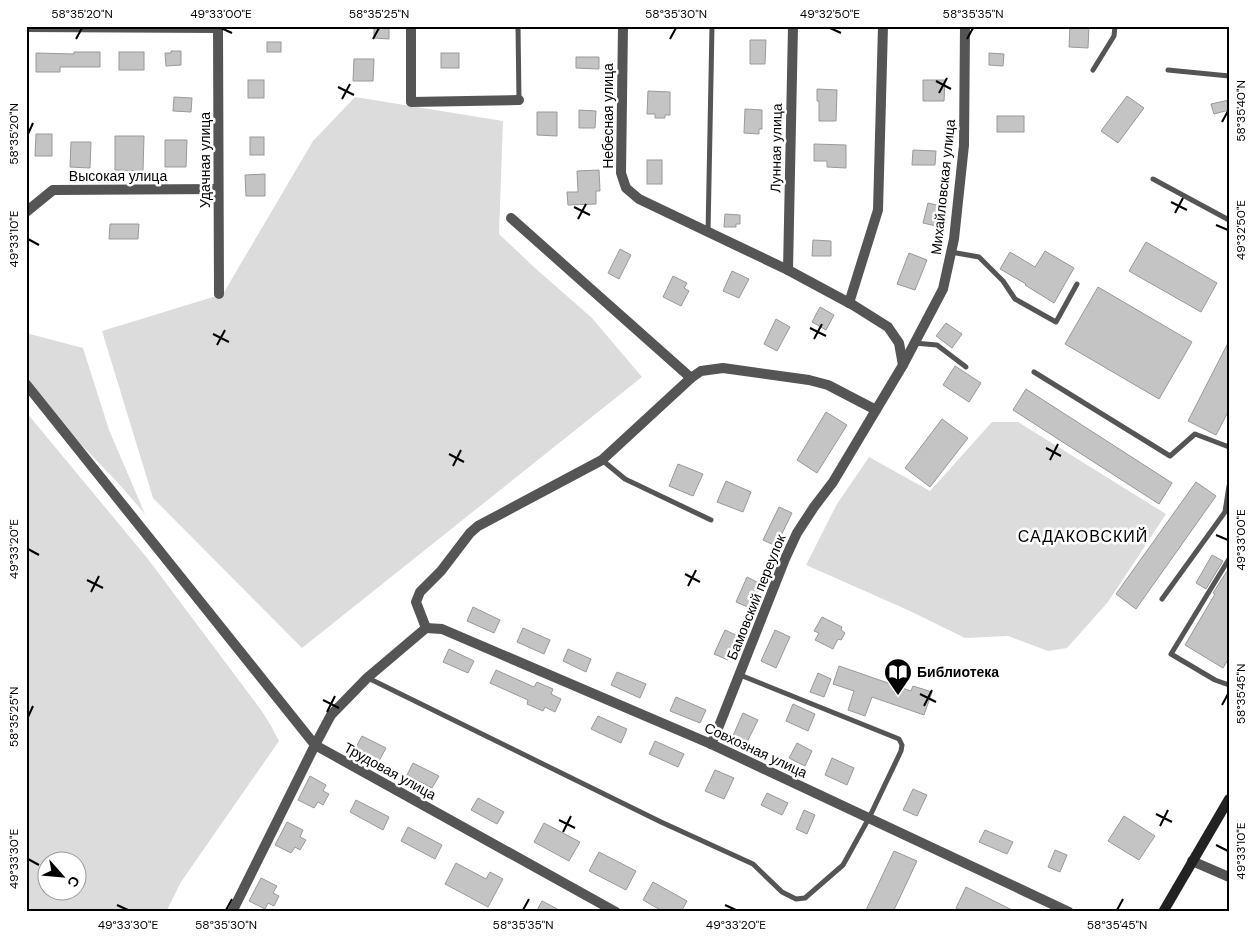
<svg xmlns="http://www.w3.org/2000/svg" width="1255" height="938" font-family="'DM Sans',sans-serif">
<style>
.green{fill:#dcdcdc;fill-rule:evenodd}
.building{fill:#c4c4c4;stroke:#999}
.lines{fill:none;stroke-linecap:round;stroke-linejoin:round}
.service{stroke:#555;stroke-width:5}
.minor{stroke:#555;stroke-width:10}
.secondary{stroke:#222;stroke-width:10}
.ticks{fill:none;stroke:#000;stroke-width:2}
.labels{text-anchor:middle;stroke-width:5;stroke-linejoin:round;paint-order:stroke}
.street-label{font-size:14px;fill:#000;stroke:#fff}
.poi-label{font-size:14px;font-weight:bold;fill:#000;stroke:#fff;text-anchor:start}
.quarter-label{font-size:16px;letter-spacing:1px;fill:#000;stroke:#fff}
.neatline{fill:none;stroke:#000;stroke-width:2}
.ticks-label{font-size:12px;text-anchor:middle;fill:#000}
</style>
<rect width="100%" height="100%" fill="#fff"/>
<!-- green -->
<g class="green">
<path d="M355,97L503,121L499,234L535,268L592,318L642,377L302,648L153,498L102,331L223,294L313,141Z"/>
<path d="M26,333L83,348L109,430L145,514L118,483L26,387Z"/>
<path d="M26,412L148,559L261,710L270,724L279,741L181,882L166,912H26ZM48,860H78V890H48Z"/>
<path d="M992,422H1018L1166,514L1108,602L1067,648L1048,651L1008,636L965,638L910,611L806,565L837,504L869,457L930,491Z"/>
</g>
<!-- building -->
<g class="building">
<path d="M374,26H389V39L374,38Z"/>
<path d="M1070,26H1089L1088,48L1069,47Z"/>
<path d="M750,40H766L765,64H750Z"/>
<rect x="267" y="42" width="14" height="10"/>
<path d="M171,51H181V65L166,66L165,53H171Z"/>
<path d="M74,52H100V67H60V72H36V53L74,54Z"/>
<rect x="119" y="52" width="25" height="18"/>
<rect x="441" y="53" width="18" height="15"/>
<path d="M989,53L1004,54L1003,66L989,65Z"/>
<path d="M576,57H599V69L576,68Z"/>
<path d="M354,59H374L373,81H353Z"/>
<rect x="248" y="80" width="16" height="18"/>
<path d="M923,80H945L944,101H923Z"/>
<path d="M817,89L837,90L836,121H819V101H817Z"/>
<path d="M648,91L670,92V115H665V118H655V114H647Z"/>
<path d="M1127,96L1144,108L1118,143L1101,131Z"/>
<path d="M174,97L192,98L191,112L173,111Z"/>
<path d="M1229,100V110L1214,114L1211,104Z"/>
<path d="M745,109L762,110V129H759V134L744,133Z"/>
<path d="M579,110L596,111L595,128H579Z"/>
<path d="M537,112H557V136L537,135Z"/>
<rect x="997" y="116" width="27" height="16"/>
<path d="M36,134H52V156H35Z"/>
<path d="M115,136H144L143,171L115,170Z"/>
<rect x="250" y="137" width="14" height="18"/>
<path d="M165,140H187L186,167H165Z"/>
<path d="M71,142H91L90,168L70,167Z"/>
<path d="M814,144L846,145V168L827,167V161H814Z"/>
<path d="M913,150L936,151L935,165H912Z"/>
<rect x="647" y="160" width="15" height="24"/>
<path d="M599,170L600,191H596V204L568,205L567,192H578L577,171Z"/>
<path d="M265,174V196H246L245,175Z"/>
<path d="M928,203L945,207L941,227L923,223Z"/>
<path d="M725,214L740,215V224H736V227H724Z"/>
<path d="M110,224H139L138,239H109Z"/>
<path d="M813,240L831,241V256H812Z"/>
<path d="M1146,242L1217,283L1201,312L1129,271Z"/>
<path d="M620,249L631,255L619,279L608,273Z"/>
<path d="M1045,251L1074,268L1054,303L1025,285L1026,284L1000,269L1010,252L1035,267Z"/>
<path d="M909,253L927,260L915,290L897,284Z"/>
<path d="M732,271L749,279L739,298L723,291Z"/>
<path d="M673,276L687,283L684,288L689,291L681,306L663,297Z"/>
<path d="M1098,287L1192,342L1159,399L1065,344Z"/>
<path d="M820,307L834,315L826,330L812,322Z"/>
<path d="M776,319L790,327L777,351L764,344Z"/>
<path d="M946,323L962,334L952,348L936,336Z"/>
<path d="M1229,341V410L1216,435L1188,421Z"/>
<path d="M955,366L981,383L969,402L943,385Z"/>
<path d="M1026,389L1172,483L1159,504L1013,410Z"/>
<path d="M826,412L847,425L817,473L797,460Z"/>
<path d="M942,419L968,438L930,487L905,468Z"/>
<path d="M678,464L703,474L693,496L669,486Z"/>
<path d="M726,481L751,492L743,512L717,502Z"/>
<path d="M1196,482L1216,496L1136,609L1116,594Z"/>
<path d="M779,507L792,513L776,546L763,540Z"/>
<path d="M1212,555L1223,561L1206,589L1196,583Z"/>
<path d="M1229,568V658L1223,668L1185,645L1215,594L1213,593Z"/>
<path d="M747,577L761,584L750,608L736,602Z"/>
<path d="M473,607L500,620L494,633L467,621Z"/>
<path d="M822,617L842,627L841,630L845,633L841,640L838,639L833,649L815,640L819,633L814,631Z"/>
<path d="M523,628L550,640L544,654L517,642Z"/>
<path d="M725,630L738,636L728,660L714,654Z"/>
<path d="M775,630L790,637L776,668L761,661Z"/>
<path d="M449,649L474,661L468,673L443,662Z"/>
<path d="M568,649L591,659L586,672L563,661Z"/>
<path d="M839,666L911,691L913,686L932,692L924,715L872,697L865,716L848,710L854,691L833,684Z"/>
<path d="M496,670L534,687L537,682L553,689L551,694L561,699L555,712L545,707L543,711L527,704L528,700L490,683Z"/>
<path d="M617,672L646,684L640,698L611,685Z"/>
<path d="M818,673L831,679L824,697L810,692Z"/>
<path d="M676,697L706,710L700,723L670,711Z"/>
<path d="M793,704L815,714L808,731L786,721Z"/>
<path d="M743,713L758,720L746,744L732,738Z"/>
<path d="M598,716L627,729L621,743L591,729Z"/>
<path d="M362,736L386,748L379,761L355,749Z"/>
<path d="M655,741L684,754L678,767L649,754Z"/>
<path d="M797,743L812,751L805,766L789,758Z"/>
<path d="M832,758L854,768L847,785L825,775Z"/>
<path d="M413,763L439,776L432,788L407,775Z"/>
<path d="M715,770L734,778L724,799L705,791Z"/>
<path d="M310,776L326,785L323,791L329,794L323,805L318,802L314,808L298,800Z"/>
<path d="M913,789L927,795L917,816L903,810Z"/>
<path d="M767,793L788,803L782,815L761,805Z"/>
<path d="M478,798L504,812L497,824L471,810Z"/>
<path d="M356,800L389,817L383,830L350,812Z"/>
<path d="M804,810L815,815L807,834L796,829Z"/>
<path d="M1124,816L1155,836L1139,860L1108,841Z"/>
<path d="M287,822L303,830L300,837L306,840L300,850L295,847L291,853L275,845Z"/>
<path d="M544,823L580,842L569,861L534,842Z"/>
<path d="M408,827L442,845L435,859L401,841Z"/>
<path d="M985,830L1013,842L1007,854L979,842Z"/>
<path d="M1055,850L1067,855L1060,872L1048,867Z"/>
<path d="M894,851L917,861L893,912H865Z"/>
<path d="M599,852L636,871L626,890L589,871Z"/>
<path d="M456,863L486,879L490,872L503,879L488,907L445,884Z"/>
<path d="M261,878L277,886L273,893L279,896L274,906L268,903L265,909L249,901Z"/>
<path d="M653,882L687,901L681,912H664L643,900Z"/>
<path d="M966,887L1016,912H963L956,908Z"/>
<path d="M542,901L563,912H536Z"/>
</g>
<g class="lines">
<!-- service -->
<g class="service">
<path d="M518,26L519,100"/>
<path d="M1093,70L1114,36L1115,26"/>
<path d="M1168,70L1229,76"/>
<path d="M1153,179L1229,220"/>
<path d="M708,233L712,26"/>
<path d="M951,252L979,257L1003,281L1015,299L1056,322L1077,284"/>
<path d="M914,343L937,345L966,367"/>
<path d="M1034,372L1170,456L1195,434L1229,447"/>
<path d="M602,460L625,479L711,520"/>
<path d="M1229,559L1171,654L1215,680L1229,685"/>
<path d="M1162,599L1225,512L1229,486"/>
<path d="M368,678L661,822L753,864L782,892L796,899L805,898L843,865L869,818L901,751L902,745L899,739L740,675"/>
</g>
<!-- minor -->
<g class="minor">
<path d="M218,26L219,294"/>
<path d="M411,26V102L519,100"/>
<path d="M623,26L621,173L626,188L639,199L788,270L853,305L888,327L899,343L903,365"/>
<path d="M26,27L218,28"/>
<path d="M26,212L53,190L218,189"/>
<path d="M511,218L691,378"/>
<path d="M788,270L793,26"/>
<path d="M849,303L878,210L883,26"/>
<path d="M26,384L315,745L331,715L367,678L426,628"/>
<path d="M426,628L442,629L711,744L1069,912"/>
<path d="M426,628L416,602L420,592L441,571L470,533L478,526L602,460L691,378L701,371L723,368L809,380L828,385L876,410"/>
<path d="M711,744L717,731L785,559L797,533L814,507L833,482L876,410L903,365L943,289L954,239L964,145L965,26"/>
<path d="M1192,861L1229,877"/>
<path d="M232,912L315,745L616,912"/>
</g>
<!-- secondary -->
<path class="secondary" d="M1163,912L1229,799"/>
</g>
<!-- ticks -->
<path class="ticks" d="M221,28L232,33M830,28L841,33M76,39L82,28M373,39L379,28M670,39L676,28M967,39L973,28M936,81L951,89M338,87L354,95M939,93L947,78M342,99L350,84M1222,122L1228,111M28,134L33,123M1171,202L1187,210M574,207L590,215M1175,213L1183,198M578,219L586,204M1216,225L1228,230M28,239L39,245M810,328L826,336M213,334L229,342M814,339L822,324M217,345L225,330M1046,448L1061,456M449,454L464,462M1050,460L1058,444M453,466L461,450M1216,535L1228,540M28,549L39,555M685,574L700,582M87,580L103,588M688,586L696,570M91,592L99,576M920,694L936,702M323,700L339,708M1222,705L1228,694M924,706L932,690M327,712L335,696M28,717L33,706M1156,814L1172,822M559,820L575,828M1160,826L1168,810M563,832L571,816M1216,845L1228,851M28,859L39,865M117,905L128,910M725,905L736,910M226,910L232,899M523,910L529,899M1117,910L1123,899"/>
<!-- icons -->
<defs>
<g id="library-pin" transform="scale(1.4375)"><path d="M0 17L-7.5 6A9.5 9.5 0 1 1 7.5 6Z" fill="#000" stroke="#fff"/><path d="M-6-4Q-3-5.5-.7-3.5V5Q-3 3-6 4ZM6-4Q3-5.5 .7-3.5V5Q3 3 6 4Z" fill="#fff"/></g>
</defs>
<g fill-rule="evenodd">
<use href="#library-pin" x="898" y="672"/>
</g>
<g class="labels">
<!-- street labels -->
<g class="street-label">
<text transform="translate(608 116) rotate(-90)" y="5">Небесная улица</text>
<text transform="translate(776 148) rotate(-89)" y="5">Лунная улица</text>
<text transform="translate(205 160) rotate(-90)" y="5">Удачная улица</text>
<text x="118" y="181">Высокая улица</text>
<text transform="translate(943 187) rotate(-84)" y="5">Михайловская улица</text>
<text transform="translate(756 597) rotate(-68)" y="5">Бамовский переулок</text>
<text transform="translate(756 750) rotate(25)" y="5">Совхозная улица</text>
<text transform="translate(390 771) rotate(29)" y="5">Трудовая улица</text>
</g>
<!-- poi labels -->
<g class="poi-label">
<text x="917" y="677">Библиотека</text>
</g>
<!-- quarter labels -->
<g class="quarter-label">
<text x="1083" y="542">САДАКОВСКИЙ</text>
</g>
</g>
<!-- border -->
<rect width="1255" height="938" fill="none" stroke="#ffffff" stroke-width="55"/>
<!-- north arrow -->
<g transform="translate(62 876) rotate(117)"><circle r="24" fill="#ffffff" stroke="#999999"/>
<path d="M0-4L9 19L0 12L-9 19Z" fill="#000000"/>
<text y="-8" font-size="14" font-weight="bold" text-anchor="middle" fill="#000000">С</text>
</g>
<rect x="28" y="28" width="1200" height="882" class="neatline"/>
<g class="ticks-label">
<text x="82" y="18">58°35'20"N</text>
<text x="221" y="18">49°33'00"E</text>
<text x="379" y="18">58°35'25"N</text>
<text x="676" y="18">58°35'30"N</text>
<text x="830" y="18">49°32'50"E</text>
<text x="973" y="18">58°35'35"N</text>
<text transform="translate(1241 111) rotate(-90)" y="4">58°35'40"N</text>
<text transform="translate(14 134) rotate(-90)" y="4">58°35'20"N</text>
<text transform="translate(1241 230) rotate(-90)" y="4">49°32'50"E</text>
<text transform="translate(14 239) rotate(-90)" y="4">49°33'10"E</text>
<text transform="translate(1241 540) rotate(-90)" y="4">49°33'00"E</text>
<text transform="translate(14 549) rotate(-90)" y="4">49°33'20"E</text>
<text transform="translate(1241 694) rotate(-90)" y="4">58°35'45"N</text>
<text transform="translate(14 717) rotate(-90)" y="4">58°35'25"N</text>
<text transform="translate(1241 851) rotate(-90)" y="4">49°33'10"E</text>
<text transform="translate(14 859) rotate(-90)" y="4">49°33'30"E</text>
<text x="128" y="929">49°33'30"E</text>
<text x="226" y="929">58°35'30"N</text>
<text x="523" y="929">58°35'35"N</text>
<text x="736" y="929">49°33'20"E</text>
<text x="1117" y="929">58°35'45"N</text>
</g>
</svg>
